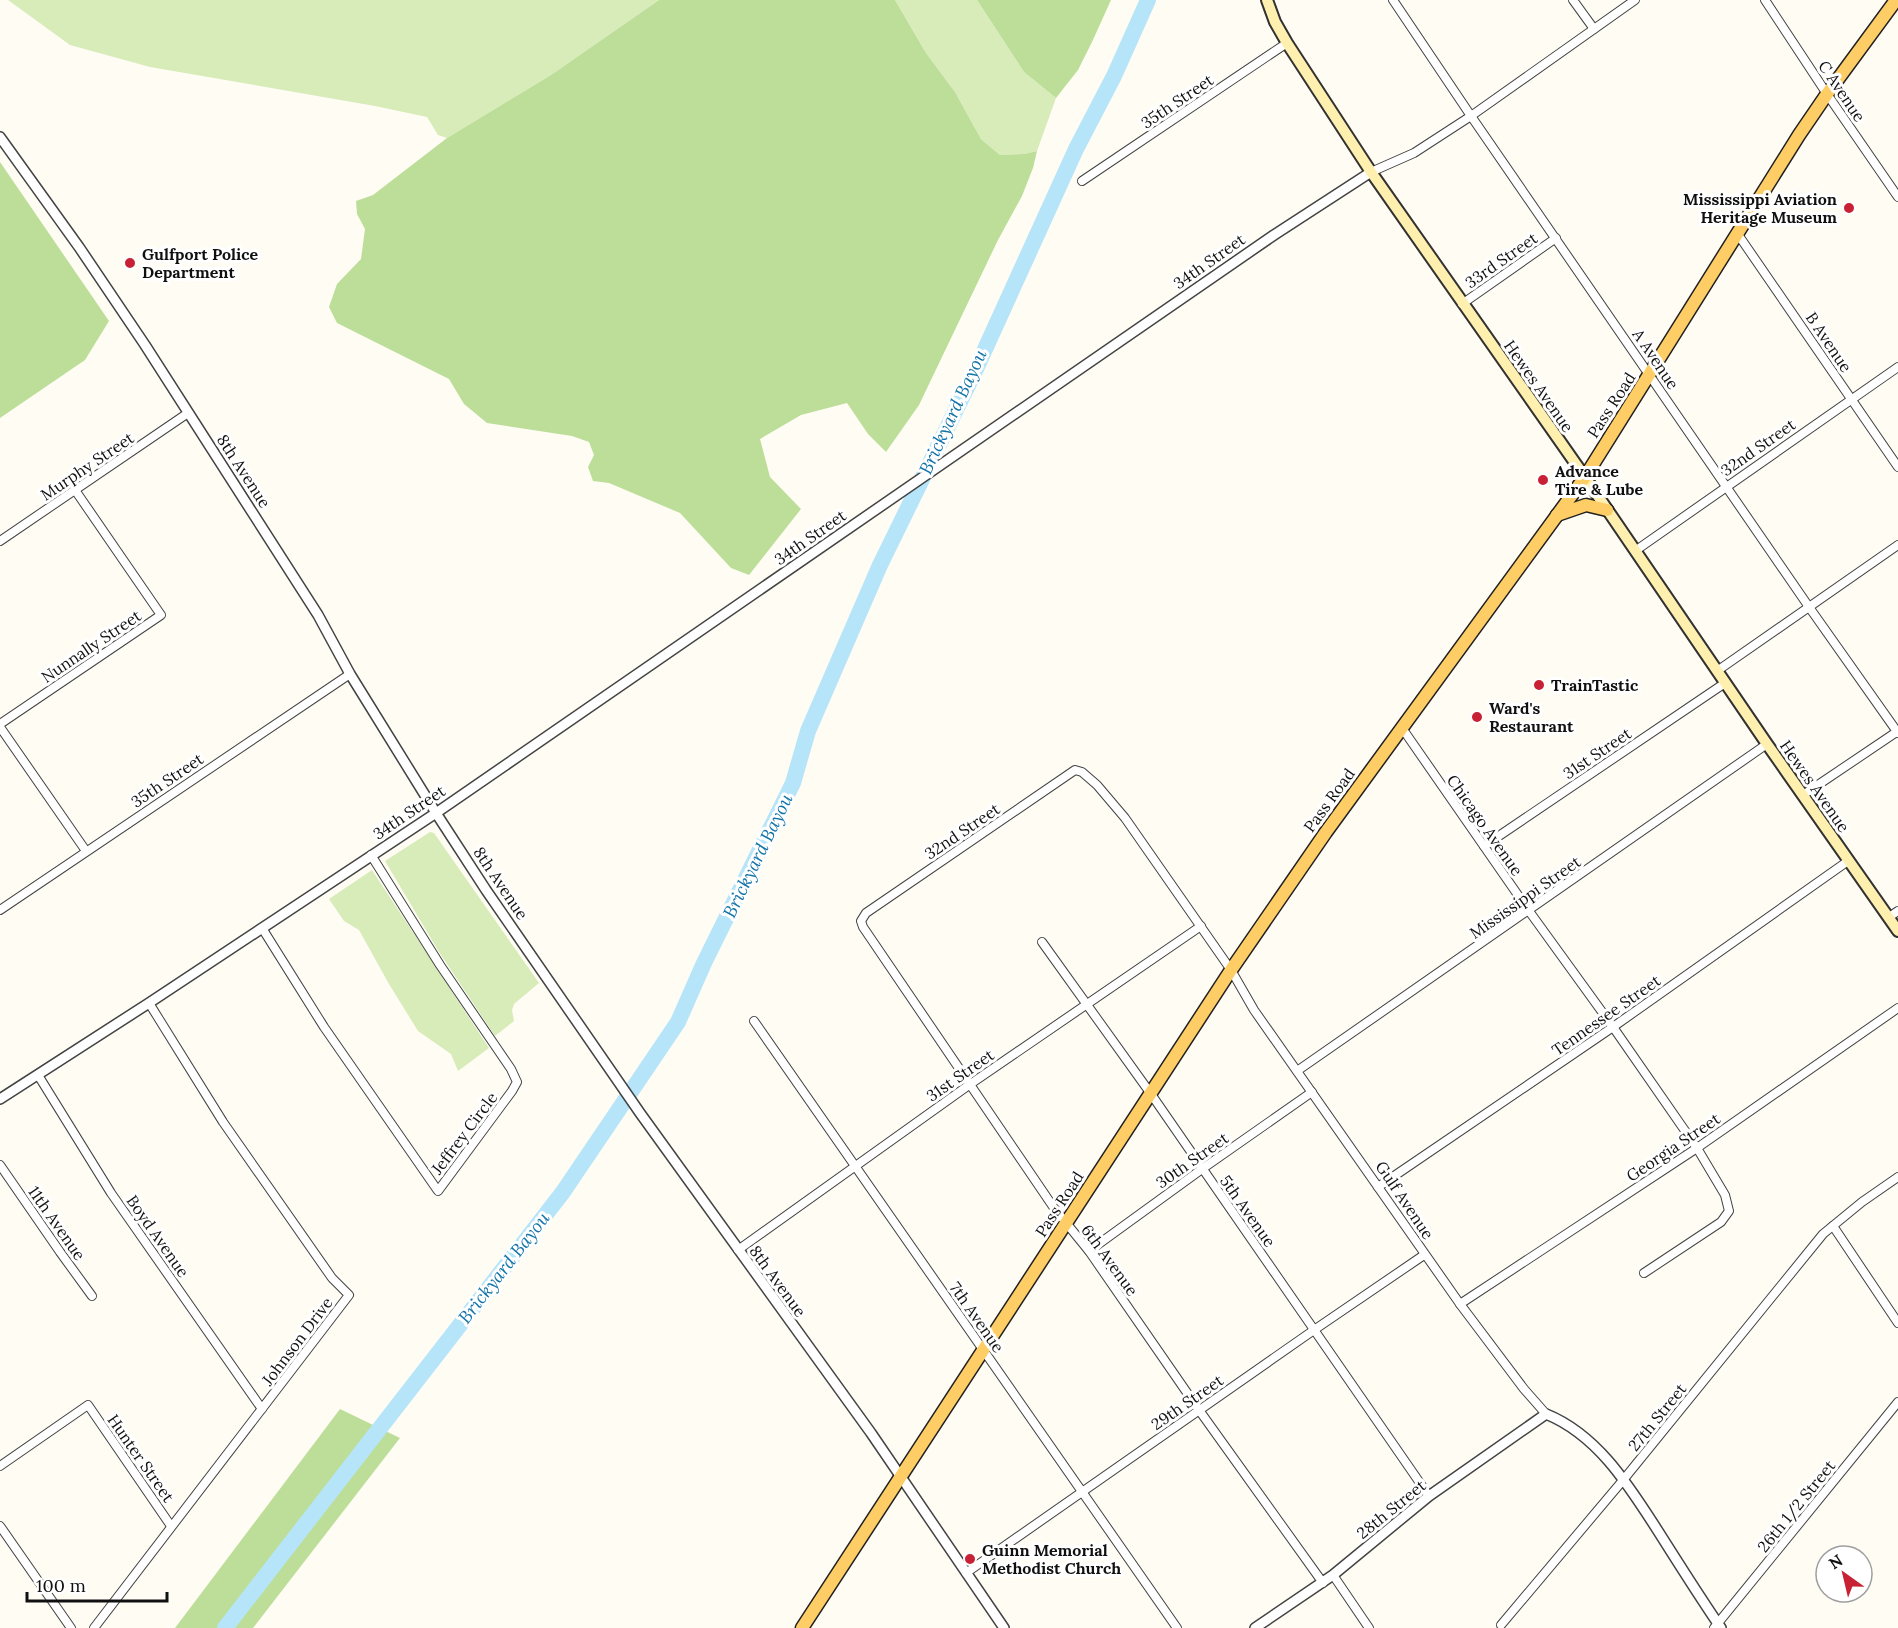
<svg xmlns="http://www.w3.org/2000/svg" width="1898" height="1628" font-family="Lora,serif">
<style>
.green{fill:#d8ecba}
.forest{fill:#bdde99}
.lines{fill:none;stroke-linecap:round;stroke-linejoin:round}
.river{stroke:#b6e5f9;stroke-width:16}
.minor-casing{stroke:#434343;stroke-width:10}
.tertiary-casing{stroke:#434343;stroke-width:12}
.secondary-casing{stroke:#323232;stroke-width:14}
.primary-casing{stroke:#212121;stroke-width:15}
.minor{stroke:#fff;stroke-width:8}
.tertiary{stroke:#fff;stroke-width:9}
.secondary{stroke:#fff0af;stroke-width:10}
.primary{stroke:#fecd65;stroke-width:12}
.poi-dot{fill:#c82135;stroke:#fff;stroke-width:2}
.labels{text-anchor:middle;stroke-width:6;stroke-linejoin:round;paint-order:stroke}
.street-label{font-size:16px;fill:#101010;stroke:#fff}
.poi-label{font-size:16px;font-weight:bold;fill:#101010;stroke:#fff;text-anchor:start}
.water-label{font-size:18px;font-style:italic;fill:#1273a9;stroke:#fff}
</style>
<rect width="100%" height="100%" fill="#fffcf4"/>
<!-- green -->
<g class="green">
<path d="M8,0H659L551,75L447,138L438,135L427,117L375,106L150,67L70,45Z"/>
<path d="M895,0H977L1024,72L1056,98L1037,151L1024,154L1000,155L981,139L955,92L926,53Z"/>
<path d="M430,832L434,833L539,983L514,1004L512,1010L514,1021L495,1036L439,952L385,861Z"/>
<path d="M372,870L489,1048L458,1071L451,1054L418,1031L389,984L359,930L344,921L329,899Z"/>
</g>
<!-- forest -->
<g class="forest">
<path d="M659,0H895L926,53L955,92L981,139L1000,155L1024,154L1037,151L1033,168L1022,196L998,240L919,405L886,452L868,434L847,403L801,415L760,439L770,477L801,509L749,575L731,568L680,513L609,483L593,481L588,467L594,455L589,442L572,436L487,423L464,404L449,379L337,323L329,307L337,284L361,259L365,229L357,214L356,201L373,195L447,138L551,75Z"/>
<path d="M977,0H1111L1092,42L1078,70L1056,98L1024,72Z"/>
<path d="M0,162L109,321L85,360L0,418Z"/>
<path d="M340,1409L400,1438L253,1628H175Z"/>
</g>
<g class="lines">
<!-- river -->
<path class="river" d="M225,1628L563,1192L678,1022L704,963L793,783L808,731L880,565L976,369L1076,149L1114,76L1148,0"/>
<!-- minor casing -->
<g class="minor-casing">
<g id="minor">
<path d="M1393,0L1471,116L1809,607L1898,733"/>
<path d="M1573,0L1594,29"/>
<path d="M1765,0L1827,94L1898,197"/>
<path d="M1371,172L1414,153L1471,116L1635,0"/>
<path d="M1082,181L1287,43"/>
<path d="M1737,233L1898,467"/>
<path d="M1462,304L1556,238"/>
<path d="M0,541L188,413"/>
<path d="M1635,551L1898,367"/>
<path d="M1717,671L1898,545"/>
<path d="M0,724L161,615L75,490"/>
<path d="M0,727L86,851"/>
<path d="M1402,728L1529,911L1613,1027L1697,1148L1725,1195L1729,1211L1721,1222L1644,1273"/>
<path d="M1803,795L1898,731"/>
<path d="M1484,846L1725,683"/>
<path d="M0,910L350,674"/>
<path d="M1889,917L1898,911"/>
<path d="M262,928L324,1027L438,1191L512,1091L517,1082L511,1069L440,965L371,855"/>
<path d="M1042,942L1151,1094L1429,1496"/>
<path d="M754,1021L1177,1628"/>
<path d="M1297,1071L1767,744"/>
<path d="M38,1075L111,1193L262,1409"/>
<path d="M0,1165L60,1252L92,1296"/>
<path d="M1378,1187L1613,1027L1848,861"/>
<path d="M1833,1226L1898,1323"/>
<path d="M738,1250L969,1085L1201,926"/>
<path d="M1089,1251L1202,1169L1312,1092"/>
<path d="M1460,1304L1697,1148L1898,1008"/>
<path d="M0,1466L88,1405L171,1526"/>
<path d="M0,1526L71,1628"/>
<path d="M966,1573L1314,1330L1424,1255"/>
<path d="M1333,1575L1369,1628"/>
<path d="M1323,1583L1199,1410L1089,1251L1054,1208L863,927L861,921L866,913L1075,770L1082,772L1097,785L1125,818L1231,970L1254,1010L1460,1304L1524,1389L1546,1414"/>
<path d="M1501,1625L1624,1479L1823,1234L1862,1202L1898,1177"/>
<path d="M94,1628L349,1295L332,1278L223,1122L149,1003"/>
<path d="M1714,1628L1898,1402"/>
</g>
</g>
<!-- tertiary casing -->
<g class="tertiary-casing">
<g id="tertiary">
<path d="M0,137L79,247L145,345L318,615L350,674L436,813L486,890L640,1113L871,1433L1004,1628"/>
<path d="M0,1099L149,1003L436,813L1274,235L1371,172"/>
<path d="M1255,1628L1333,1575L1429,1496L1546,1414C1598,1435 1629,1486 1658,1531C1679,1564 1699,1596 1721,1628"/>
</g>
</g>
<!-- secondary casing -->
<g class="secondary-casing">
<path id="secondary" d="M1267,0L1275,22L1287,43L1371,172L1585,477L1767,744L1898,931"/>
</g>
<!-- primary casing -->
<g class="primary-casing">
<g id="primary">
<path d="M1557,515L1586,505L1607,510"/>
<path d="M802,1628L1231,970L1326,832L1585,477L1799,135L1827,94L1896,0"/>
</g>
</g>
<!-- minor -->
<use href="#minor" class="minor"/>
<!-- tertiary -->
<use href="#tertiary" class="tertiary"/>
<!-- secondary -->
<use href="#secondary" class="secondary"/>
<!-- primary -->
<use href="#primary" class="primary"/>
</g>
<!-- markers -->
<g class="poi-dot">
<circle cx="1849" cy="208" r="6"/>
<circle cx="130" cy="263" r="6"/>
<circle cx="1543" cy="480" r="6"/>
<circle cx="1539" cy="685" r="6"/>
<circle cx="1477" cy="717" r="6"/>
<circle cx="970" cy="1559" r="6"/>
</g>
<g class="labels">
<!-- street labels -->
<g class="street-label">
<text transform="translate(1842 91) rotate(56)" y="6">C Avenue</text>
<text transform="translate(1177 101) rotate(-34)" y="6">35th Street</text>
<text transform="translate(1501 260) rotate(-35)" y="6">33rd Street</text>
<text transform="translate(1209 261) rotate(-35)" y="6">34th Street</text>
<text transform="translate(1829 342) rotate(56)" y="6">B Avenue</text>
<text transform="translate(1656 359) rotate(56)" y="6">A Avenue</text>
<text transform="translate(1539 386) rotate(55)" y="6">Hewes Avenue</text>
<text transform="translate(1611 405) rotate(-57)" y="6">Pass Road</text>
<text transform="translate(1758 447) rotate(-35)" y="6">32nd Street</text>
<text transform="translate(87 466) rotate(-34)" y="6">Murphy Street</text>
<text transform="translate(244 471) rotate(57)" y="6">8th Avenue</text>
<text transform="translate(810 537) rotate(-35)" y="6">34th Street</text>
<text transform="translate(91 646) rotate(-34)" y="6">Nunnally Street</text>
<text transform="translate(1597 753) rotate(-34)" y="6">31st Street</text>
<text transform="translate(167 780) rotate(-34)" y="6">35th Street</text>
<text transform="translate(1815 786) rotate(55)" y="6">Hewes Avenue</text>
<text transform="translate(1329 800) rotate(-54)" y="6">Pass Road</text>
<text transform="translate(409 812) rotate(-34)" y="6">34th Street</text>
<text transform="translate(1485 825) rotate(55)" y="6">Chicago Avenue</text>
<text transform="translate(962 831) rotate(-34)" y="6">32nd Street</text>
<text transform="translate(501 883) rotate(56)" y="6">8th Avenue</text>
<text transform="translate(1525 897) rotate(-35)" y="6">Mississippi Street</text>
<text transform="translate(1606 1015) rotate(-35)" y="6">Tennessee Street</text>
<text transform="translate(960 1075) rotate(-35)" y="6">31st Street</text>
<text transform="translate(464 1133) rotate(-53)" y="6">Jeffrey Circle</text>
<text transform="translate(1673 1147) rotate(-34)" y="6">Georgia Street</text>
<text transform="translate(1192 1160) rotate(-35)" y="6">30th Street</text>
<text transform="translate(1405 1200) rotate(56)" y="6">Gulf Avenue</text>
<text transform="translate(1059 1204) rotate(-57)" y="6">Pass Road</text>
<text transform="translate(1248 1211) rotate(55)" y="6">5th Avenue</text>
<text transform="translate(57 1223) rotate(55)" y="6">11th Avenue</text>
<text transform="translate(158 1236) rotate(55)" y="6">Boyd Avenue</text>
<text transform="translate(1110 1260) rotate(54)" y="6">6th Avenue</text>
<text transform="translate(778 1281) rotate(54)" y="6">8th Avenue</text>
<text transform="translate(977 1317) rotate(55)" y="6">7th Avenue</text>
<text transform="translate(297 1341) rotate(-53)" y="6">Johnson Drive</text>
<text transform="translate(1187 1402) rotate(-35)" y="6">29th Street</text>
<text transform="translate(1657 1417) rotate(-51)" y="6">27th Street</text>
<text transform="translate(141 1458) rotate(55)" y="6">Hunter Street</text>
<text transform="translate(1796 1506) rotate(-51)" y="6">26th 1/2 Street</text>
<text transform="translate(1391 1509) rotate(-39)" y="6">28th Street</text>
</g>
<!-- poi labels -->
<g class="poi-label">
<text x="1837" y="205" text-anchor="end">Mississippi Aviation<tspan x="1837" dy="18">Heritage Museum</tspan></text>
<text x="142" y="260">Gulfport Police<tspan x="142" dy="18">Department</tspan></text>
<text x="1555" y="477">Advance<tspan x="1555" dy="18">Tire &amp; Lube</tspan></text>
<text x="1551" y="691">TrainTastic</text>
<text x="1489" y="714">Ward's<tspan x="1489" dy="18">Restaurant</tspan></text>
<text x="982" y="1556">Guinn Memorial<tspan x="982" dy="18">Methodist Church</tspan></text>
</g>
<!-- water labels -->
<g class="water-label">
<text transform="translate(953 412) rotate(-65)" y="6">Brickyard Bayou</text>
<text transform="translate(758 856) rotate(-64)" y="6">Brickyard Bayou</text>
<text transform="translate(504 1268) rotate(-52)" y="6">Brickyard Bayou</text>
</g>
</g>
<!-- north arrow -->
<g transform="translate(1844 1574) rotate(326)"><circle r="28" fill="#ffffff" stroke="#9f9f9f" stroke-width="1.5"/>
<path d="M0-4.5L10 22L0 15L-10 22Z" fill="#c82135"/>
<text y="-9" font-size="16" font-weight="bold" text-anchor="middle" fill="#101010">N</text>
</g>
<!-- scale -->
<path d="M27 1592v9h140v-9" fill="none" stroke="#101010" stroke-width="3"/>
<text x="36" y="1592" font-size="18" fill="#101010" stroke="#ffffff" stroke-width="4.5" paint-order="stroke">100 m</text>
</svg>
